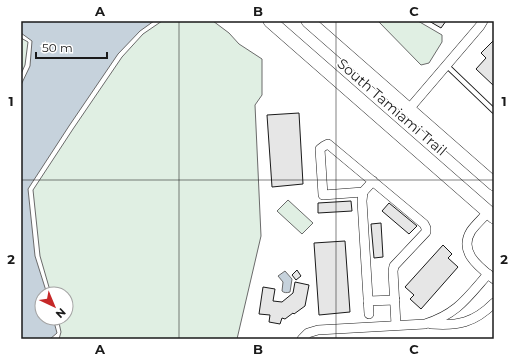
<svg xmlns="http://www.w3.org/2000/svg" width="515" height="360" font-family="Montserrat,sans-serif">
<style>
.green{fill:#e0efe3;stroke:#6a6a6a}
.water{fill:#c6d2dc;stroke:#6a6a6a}
.building{fill:#e6e6e6;stroke:#1a1a1a}
.lines{fill:none;stroke-linecap:round;stroke-linejoin:round}
.service-casing{stroke:#1a1a1a;stroke-width:6}
.minor-casing{stroke:#1a1a1a;stroke-width:10}
.primary-casing{stroke:#1a1a1a;stroke-width:14}
.service{stroke:#fff;stroke-width:4.5}
.minor{stroke:#fff;stroke-width:9}
.primary{stroke:#fff;stroke-width:13}
.grid{fill:none;stroke:#1a1a1a;stroke-width:1;stroke-opacity:0.55}
.labels{text-anchor:middle;stroke-width:3;stroke-linejoin:round;paint-order:stroke}
.street-label{font-size:14px;fill:#1a1a1a;stroke:#fff}
.neatline{fill:none;stroke:#1a1a1a;stroke-width:1.5}
.grid-label{font-size:13px;text-anchor:middle;font-weight:bold;fill:#1a1a1a}
</style>
<rect width="100%" height="100%" fill="#fff"/>
<!-- green -->
<g class="green">
<path d="M162,21H213L229,33L239,44L262,59V95L255,105L261,236L237,339H59L61,332L58,318H66V294H51L40,256L33,190L73,129L122,57L143,34Z"/>
<path d="M378,21H418L442,35V42L429,63L421,65Z"/>
<path d="M21,38L28,42L25,65L21,74Z"/>
<path d="M288,200L313,223L302,234L277,211Z"/>
</g>
<!-- water -->
<g class="water">
<path d="M21,21H154L140,31L118,54L69,126L28,189L35,256L47,294H42V318H53L57,333L50,339H21V85L30,66L32,41L21,33Z"/>
<path d="M285,271L292,279L290,292C287,293 284,293 282,291L283,282L278,276Z"/>
</g>
<!-- building -->
<g class="building">
<path d="M429,21H446L441,28Z"/>
<path d="M494,40V86L476,69L486,58L481,53Z"/>
<path d="M299,113L303,184L272,187L267,115Z"/>
<path d="M351,201L352,211L318,213V203Z"/>
<path d="M389,203L417,226L409,234L382,211Z"/>
<path d="M381,223L383,257L374,258L371,224Z"/>
<path d="M345,241L350,312L319,315L314,243Z"/>
<path d="M443,245L452,254L448,258L458,267L421,309L410,299L414,295L405,287Z"/>
<path d="M297,270L301,276L296,280L292,275Z"/>
<path d="M295,282L309,285L305,306L294,314L293,313L285,319L282,318L280,324L269,322L270,315L259,314L263,287L275,289L273,301L282,302L293,293Z"/>
</g>
<g class="lines">
<!-- service casing -->
<g class="service-casing">
<path id="service" d="M446,65L494,111"/>
</g>
<!-- minor casing -->
<g class="minor-casing">
<g id="minor">
<path d="M409,109L480,26L483,21"/>
<path d="M373,181L363,192L323,195L320,149L324,146L328,144L424,224L426,228V232L394,266L393,271L396,325"/>
<path d="M363,192L362,201L369,314"/>
<path d="M488,212C483,218 476,224 471,231C458,252 479,267 494,279"/>
<path d="M368,301L395,300"/>
<path d="M431,324C458,326 474,323 494,303"/>
<path d="M302,339L308,333L318,330L425,324C457,314 467,298 488,274"/>
</g>
</g>
<!-- primary casing -->
<g class="primary-casing">
<g id="primary">
<path d="M270,21L494,217"/>
<path d="M308,21L494,184"/>
</g>
</g>
<!-- service -->
<use href="#service" class="service"/>
<!-- minor -->
<use href="#minor" class="minor"/>
<!-- primary -->
<use href="#primary" class="primary"/>
</g>
<!-- grid -->
<path class="grid" d="M179,21V339M336,21V339M21,180H494"/>
<g class="labels">
<!-- street labels -->
<g class="street-label">
<text transform="translate(392 107) rotate(41)" y="5">South Tamiami Trail</text>
</g>
</g>
<!-- border -->
<rect width="515" height="360" fill="none" stroke="#ffffff" stroke-width="44"/>
<!-- north arrow -->
<g transform="translate(54 306) rotate(136)"><circle r="19" fill="#ffffff" stroke="#a3a3a3"/>
<path d="M0-3L7 15L0 10L-7 15Z" fill="#c62828"/>
<text y="-6" font-size="11" font-weight="bold" text-anchor="middle" fill="#1a1a1a">N</text>
</g>
<!-- scale -->
<path d="M36 52v6h71v-6" fill="none" stroke="#1a1a1a" stroke-width="2"/>
<text x="42" y="52" font-size="12" fill="#1a1a1a" stroke="#ffffff" stroke-width="3" paint-order="stroke">50 m</text>
<rect x="22" y="22" width="471" height="316" class="neatline"/>
<g class="grid-label">
<text x="100" y="16">A</text>
<text x="258" y="16">B</text>
<text x="414" y="16">C</text>
<text x="11" y="106">1</text>
<text x="504" y="106">1</text>
<text x="11" y="264">2</text>
<text x="504" y="264">2</text>
<text x="100" y="354">A</text>
<text x="258" y="354">B</text>
<text x="414" y="354">C</text>
</g>
</svg>
